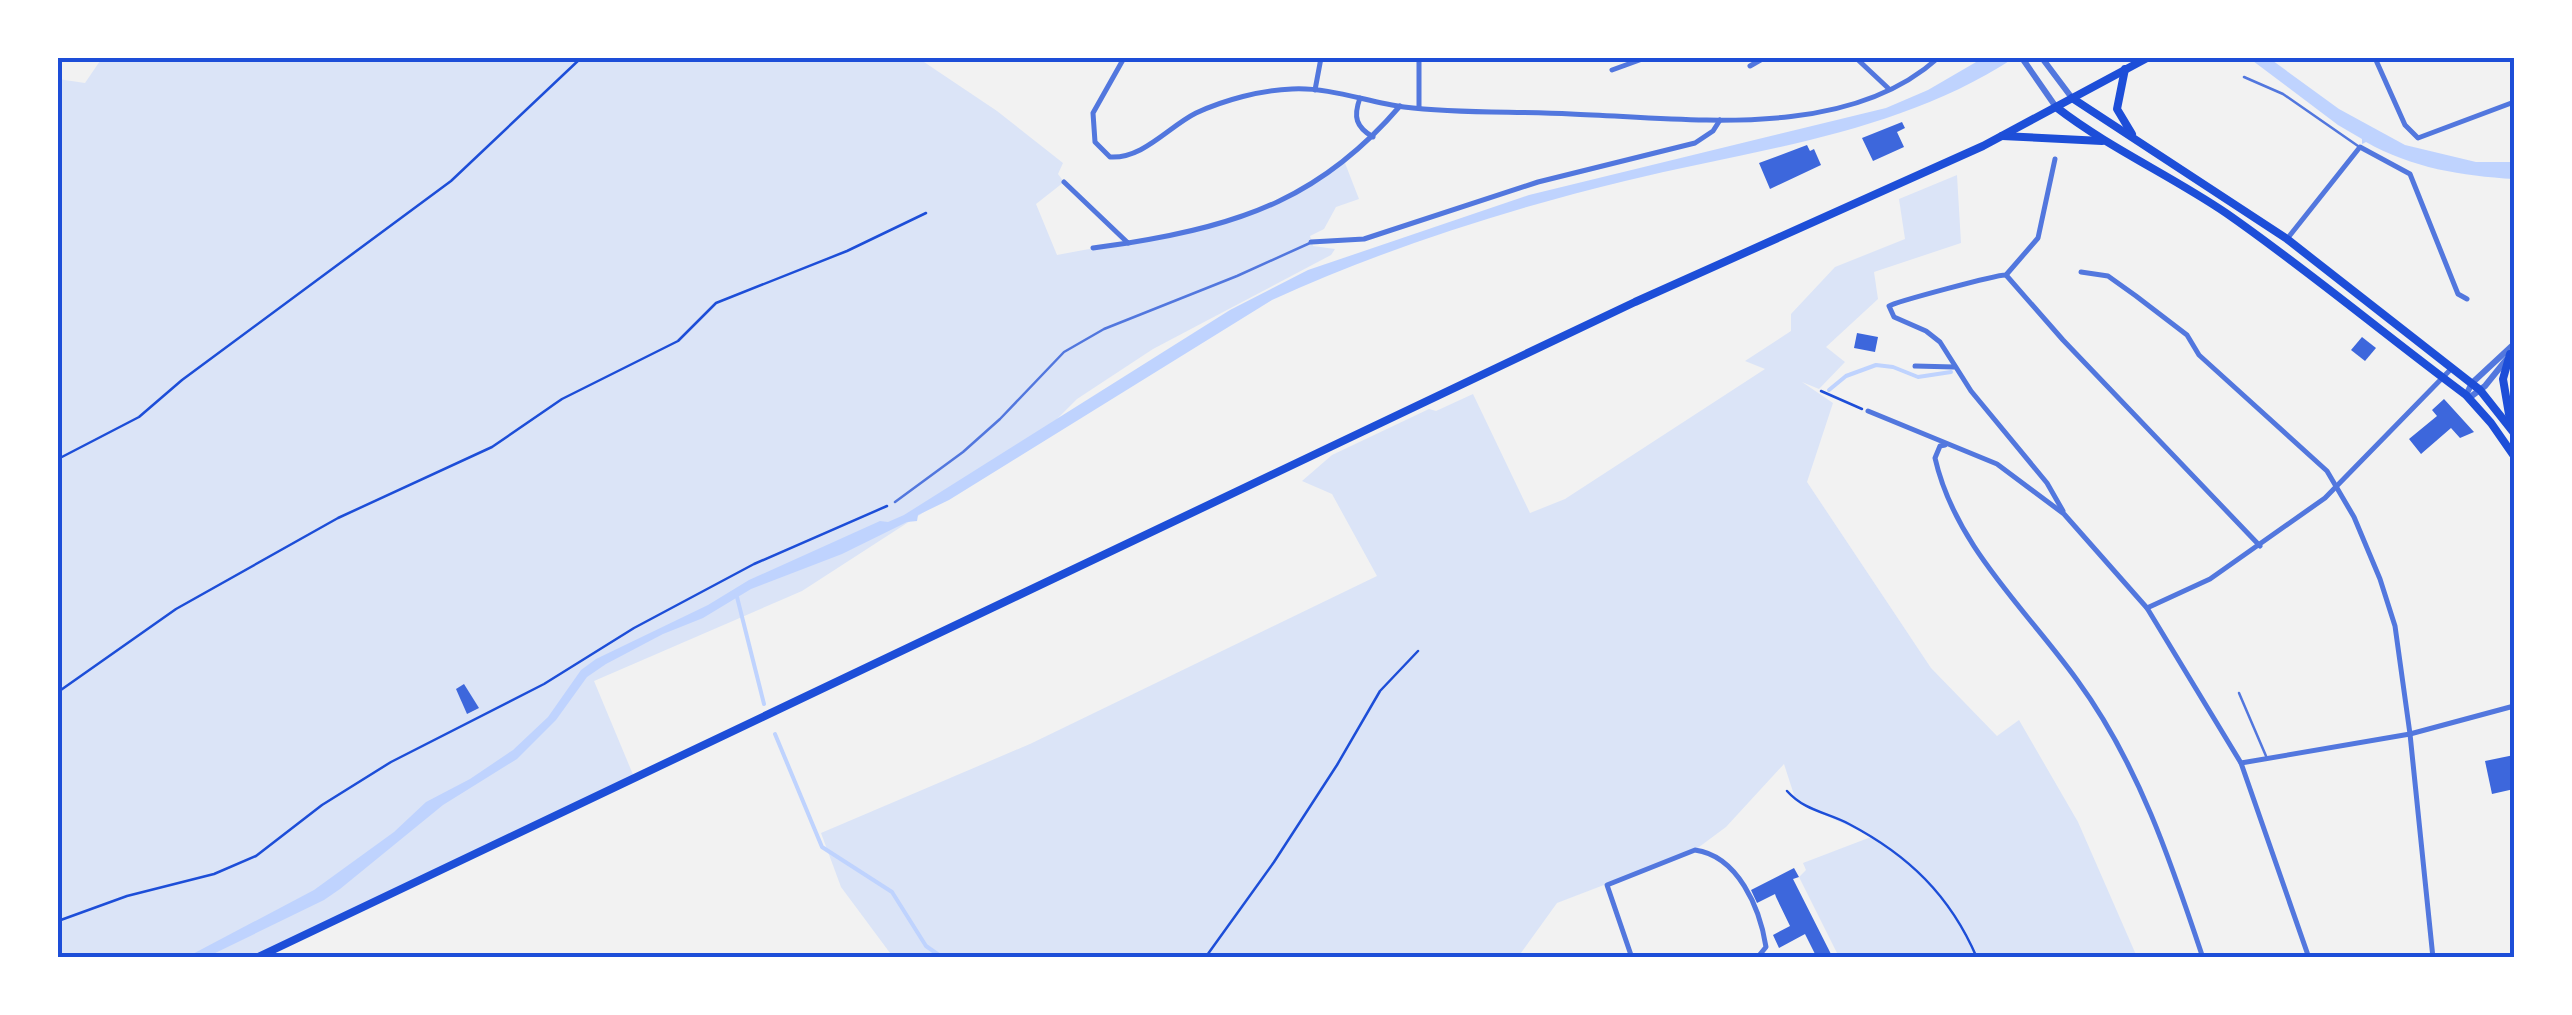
<svg xmlns="http://www.w3.org/2000/svg" width="2572" height="1015" font-family="'Varela Round',sans-serif">
<style>
.green{fill:#dbe4f7}
.water{fill:#bfd3fe}
.lines{fill:none;stroke-linecap:round;stroke-linejoin:round}
.stream{stroke:#bfd3fe;stroke-width:4}
.building{fill:#3d67dc}
.path{stroke:#1d4ed8;stroke-width:2.5}
.service{stroke:#5277de;stroke-width:2.5}
.minor{stroke:#5277de;stroke-width:5}
.tertiary{stroke:#5277de;stroke-width:6}
.secondary{stroke:#1d4ed8;stroke-width:8}
.neatline{fill:none;stroke:#1d4ed8;stroke-width:4}
</style>
<rect width="100%" height="100%" fill="#f2f2f2"/>
<!-- green -->
<g class="green">
<path d="M102,58H918L997,111L1063,163L1058,174L1064,182L1036,204L1057,255C1128,241 1204,235 1271,207C1298,196 1321,178 1345,163L1359,199L1336,207L1324,229L1310,236L1313,246L1335,249L1331,255L1153,349L1077,399L1037,439L802,591L594,681L634,777L250,957H58V79L85,83Z"/>
<path d="M1957,175L1961,243L1874,272L1878,299L1826,347L1845,362L1819,389L1802,382L1833,403L1807,482L1931,668L1997,736L2019,720L2078,822L2137,957H1839L1799,877L1806,870L1803,863L1871,837C1847,823 1820,815 1796,801L1784,764L1726,827L1695,850L1557,903L1518,957H893L841,887L821,833L1030,744L1377,576L1332,494L1302,481L1332,455L1429,409L1436,411L1473,394L1530,513L1565,499L1765,369L1745,361L1791,331V314L1835,267L1905,239L1899,199Z"/>
</g>
<!-- water -->
<g class="water">
<path d="M1983,58H2014C1898,134 1757,149 1625,181C1505,210 1384,249 1272,300L949,500L918,515L917,521L907,522L842,554L751,589L703,618L663,634L606,664L587,677L556,720L517,759L443,805L340,889L324,900L207,957H187L314,890L394,832L426,802L470,779L513,750L548,717L581,670L596,659L708,605L749,580L880,521L888,522L904,515L1230,310L1308,270L1529,195L1886,108L1928,90Z"/>
<path d="M2249,58H2269L2339,109L2405,145L2476,162H2514V179C2462,176 2412,168 2366,142L2362,144V139L2338,125Z"/>
</g>
<g class="lines">
<!-- stream -->
<g class="stream">
<path d="M1829,390L1846,376L1876,365L1893,367L1918,377L1951,372"/>
<path d="M736,593L764,704"/>
<path d="M775,734L822,847L892,892L926,946L943,958"/>
</g>
</g>
<!-- building -->
<g class="building">
<path d="M1902,122L1905,128L1897,132L1904,147L1873,161L1862,138Z"/>
<path d="M1807,145L1810,151L1814,149L1821,165L1770,189L1759,163Z"/>
<path d="M1857,333L1878,337L1875,352L1854,348Z"/>
<path d="M2362,337L2376,348L2365,361L2351,350Z"/>
<path d="M2444,399L2474,432L2460,438L2451,428L2421,454L2409,439L2437,416L2432,410Z"/>
<path d="M464,684L479,708L467,714L456,689Z"/>
<path d="M2514,755V789L2492,794L2485,761Z"/>
<path d="M1794,868L1799,877L1793,879L1833,958H1817L1805,934L1779,948L1773,935L1790,926L1776,897L1775,894L1757,903L1751,890Z"/>
</g>
<g class="lines">
<!-- path -->
<g class="path">
<path d="M1821,391L1862,409"/>
<path d="M58,459L139,417L182,380L451,181L581,58"/>
<path d="M58,692L176,609L338,518L492,447L562,399L678,341L716,303L847,251L926,213"/>
<path d="M1787,791C1805,811 1826,812 1849,824C1908,855 1950,895 1977,958"/>
<path d="M58,921L127,896L214,874L256,856L322,805L391,762L544,684L634,628L754,564L887,506"/>
<path d="M1205,958L1274,862L1337,765L1380,691L1418,651"/>
</g>
<!-- service -->
<g class="service">
<path d="M2244,77L2283,94L2358,146"/>
<path d="M895,502L963,452L1000,419L1064,352L1104,329L1237,276L1310,243"/>
<path d="M2239,693L2266,756"/>
</g>
<!-- minor -->
<g class="minor">
<path d="M1124,58L1093,113L1095,142L1110,157C1143,159 1168,127 1196,113C1224,100 1261,90 1292,89C1330,87 1367,102 1404,107C1459,114 1516,111 1571,114C1686,118 1845,142 1938,58"/>
<path d="M1856,58L1888,88"/>
<path d="M2375,58L2405,125L2418,138L2514,102"/>
<path d="M1750,66L1764,58"/>
<path d="M1612,70L1645,58"/>
<path d="M1315,90L1321,58"/>
<path d="M1360,98C1353,117 1356,127 1373,137"/>
<path d="M1419,108V58"/>
<path d="M2055,159L2038,238L2006,275C1999,274 1895,302 1889,306L1894,317L1926,331L1940,342L1971,391L2047,483L2063,511"/>
<path d="M1064,182L1128,243C1243,225 1323,196 1400,106"/>
<path d="M2287,239L2360,147L2410,174L2458,294L2467,299"/>
<path d="M1311,242L1364,239L1538,182L1695,143L1713,131L1720,120"/>
<path d="M1093,248L1128,243"/>
<path d="M2081,272L2108,276L2136,296L2187,335L2199,355L2327,471L2354,517L2380,579L2395,626L2410,734L2433,958"/>
<path d="M2006,275L2063,340L2260,546"/>
<path d="M1915,366L1954,367"/>
<path d="M1868,411L1997,464L2064,514L2147,608L2241,763L2309,958"/>
<path d="M1945,445L1940,446L1935,458C1955,546 2026,609 2077,680C2138,763 2171,862 2203,958"/>
<path d="M2147,608L2210,579L2325,498L2452,368"/>
<path d="M2241,763L2410,734L2514,706"/>
<path d="M1632,958L1607,885L1695,850C1738,856 1760,908 1766,947L1757,958"/>
</g>
<!-- tertiary -->
<g class="tertiary">
<path d="M2022,58L2056,107"/>
<path d="M2042,58L2072,98"/>
<path d="M2466,395L2472,383L2514,344"/>
<path d="M2469,398L2485,386L2506,360"/>
</g>
<!-- secondary -->
<g class="secondary">
<path d="M2125,69L2117,109L2132,134"/>
<path d="M2072,98L2287,239L2480,390L2514,433"/>
<path d="M2056,107C2109,148 2170,175 2226,213C2308,270 2385,335 2466,395L2491,423L2514,456"/>
<path d="M2002,136L2102,141"/>
<path d="M2510,354L2503,379L2511,426"/>
<path d="M256,958L1635,302L1983,146L2147,58"/>
</g>
</g>
<!-- border -->
<rect width="2572" height="1015" fill="none" stroke="#ffffff" stroke-width="120"/>
<rect x="60" y="60" width="2452" height="895" class="neatline"/>
</svg>
